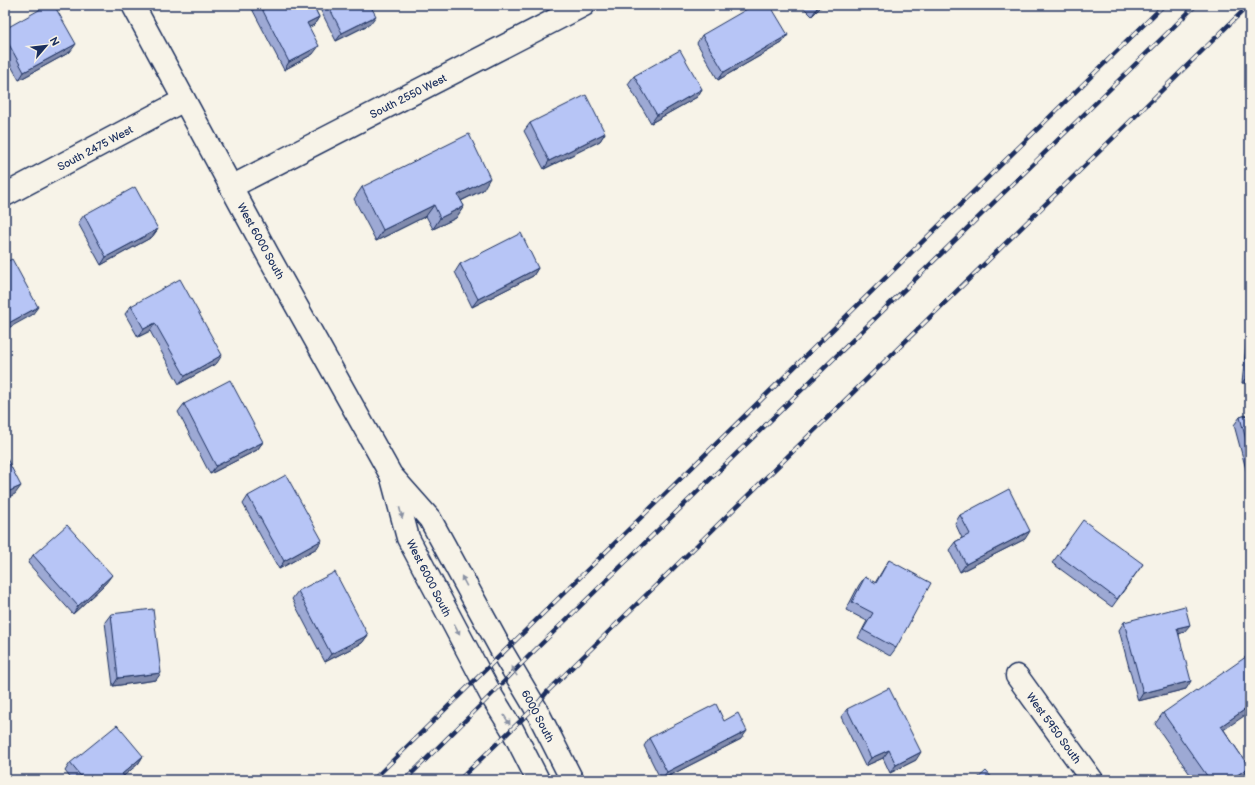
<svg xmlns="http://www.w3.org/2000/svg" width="1255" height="785" font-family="'Balsamiq Sans',sans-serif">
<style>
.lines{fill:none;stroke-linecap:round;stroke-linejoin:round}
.minor-casing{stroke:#1b2f5e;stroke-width:25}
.minor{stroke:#f7f3e8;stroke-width:22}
.rail-casing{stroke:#1b2f5e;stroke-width:4.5}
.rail{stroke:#f7f3e8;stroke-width:3;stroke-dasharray:9;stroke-linecap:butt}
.wall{fill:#9da9d4;stroke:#1b2f5e}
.shaded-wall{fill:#808aac;stroke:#1b2f5e}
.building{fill:#b7c5f6;stroke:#1b2f5e}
.oneway{fill:#8991a3}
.labels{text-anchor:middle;stroke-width:3.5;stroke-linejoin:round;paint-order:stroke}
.street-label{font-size:11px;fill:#1b2f5e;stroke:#f7f3e8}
</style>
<rect width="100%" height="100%" fill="#f7f3e8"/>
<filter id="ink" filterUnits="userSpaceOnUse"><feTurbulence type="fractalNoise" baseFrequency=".025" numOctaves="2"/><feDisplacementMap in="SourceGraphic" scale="8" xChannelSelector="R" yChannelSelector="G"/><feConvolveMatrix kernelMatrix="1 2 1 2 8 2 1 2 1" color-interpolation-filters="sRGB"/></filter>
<g filter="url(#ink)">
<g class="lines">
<!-- minor casing -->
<g class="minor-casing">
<g id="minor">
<path d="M133,5L268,255L391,475L430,519L503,653L535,707L572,780"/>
<path d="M231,187L584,5"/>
<path d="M5,195L184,100"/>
<path d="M392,478L408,538L491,695L512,729L538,780"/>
<path d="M1017,676L1092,780"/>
</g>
</g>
<!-- minor -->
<use href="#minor" class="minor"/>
<!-- rail casing -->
<g class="rail-casing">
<g id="rail">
<path d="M373,780L1164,5"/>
<path d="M405,780L491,695L528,657L1196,5"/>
<path d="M459,780L535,707L547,692L1249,5"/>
</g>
</g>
<!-- rail -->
<use href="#rail" class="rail"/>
</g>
<!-- wall -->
<g class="wall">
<path d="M250,5H313L319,17L314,25L309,27L313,54L284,70Z"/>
<path d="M318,5H370V24L336,41Z"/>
<path d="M801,5H823L812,16Z"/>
<path d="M5,29L70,52L19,80L5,55Z"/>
<path d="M702,35L782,43L718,80L697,43Z"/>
<path d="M634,76L702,89L697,97L651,123L628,84Z"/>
<path d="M530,123L605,133L600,141L544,169L524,131Z"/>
<path d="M362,187L483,190L461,201L464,206L456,218L433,229L426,216L376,241L354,199Z"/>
<path d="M84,215L158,229L152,237L101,265L78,223Z"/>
<path d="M460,264L538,268L533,276L472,307L455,272Z"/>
<path d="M131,306L217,363L179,384L150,331L138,337L125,314Z"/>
<path d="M1250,307V383H1242Z"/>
<path d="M184,404L263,442L257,450L210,474L178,412Z"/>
<path d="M1250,414V484L1234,425L1240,417Z"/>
<path d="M248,496L317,548L279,569L243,504Z"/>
<path d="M960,515L1025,539L960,572L949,550L955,542L962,538L955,523Z"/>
<path d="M33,555L106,583L73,614L28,563Z"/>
<path d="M1058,555L1143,564L1112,607L1052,563Z"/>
<path d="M889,560L896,648L890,656L858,638L867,621L846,610L859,585L865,577L875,583L884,568Z"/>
<path d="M298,591L368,635L362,643L325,662L292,599Z"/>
<path d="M111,614L156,680L113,686L105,622Z"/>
<path d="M1124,622L1184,632L1179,634L1186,689L1138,701L1119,630Z"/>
<path d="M847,709L916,760L890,773L883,758L865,766L841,717Z"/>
<path d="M1163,713L1224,730L1249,767L1242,778L1239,780H1194L1155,724Z"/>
<path d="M724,721L741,739L661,780L644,746L649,738Z"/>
<path d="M143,756L138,764L123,776L127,780H72L65,771L70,763Z"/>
</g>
<!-- shaded-wall -->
<g class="shaded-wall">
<path d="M821,5H823L812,16L817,8Z"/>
<path d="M376,16L370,24L336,41L342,33Z"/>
<path d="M319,17L314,25L301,31L307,23Z"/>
<path d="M788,35L782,43L718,80L724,72Z"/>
<path d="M76,44L70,52L19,80L24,72Z"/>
<path d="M319,46L313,54L284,70L289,62Z"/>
<path d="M702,89L697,97L651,123L657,115Z"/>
<path d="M605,133L600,141L544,169L549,161Z"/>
<path d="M490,178L483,190L450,206L458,195Z"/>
<path d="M434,205L426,216L376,241L383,230Z"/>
<path d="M464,206L456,218L433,229L440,218Z"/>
<path d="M158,229L152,237L101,265L106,257Z"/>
<path d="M538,268L533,276L472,307L478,299Z"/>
<path d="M38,307L32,315L5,330V325Z"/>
<path d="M155,323L150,331L138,337L144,329Z"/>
<path d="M222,355L217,363L179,384L185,376Z"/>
<path d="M1248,375H1250V383H1242Z"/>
<path d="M263,442L257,450L210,474L216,466Z"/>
<path d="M21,486L15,494L5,499V493Z"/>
<path d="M1030,531L1025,539L960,572L966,564Z"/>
<path d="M322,540L317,548L279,569L284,561Z"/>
<path d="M112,575L106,583L73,614L78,606Z"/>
<path d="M1190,625L1184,632L1172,636L1177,628Z"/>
<path d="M368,635L362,643L325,662L331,654Z"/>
<path d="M161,673L156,680L113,686L118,678Z"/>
<path d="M1191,681L1186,689L1138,701L1143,693Z"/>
<path d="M1250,706V712L1213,737L1221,726Z"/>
<path d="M747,731L741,739L661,780L667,772Z"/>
<path d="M889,750L883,758L865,766L871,758Z"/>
<path d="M921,752L916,760L890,773L896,765Z"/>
<path d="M143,756L138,764L119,780L122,774Z"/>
<path d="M1249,767L1242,778L1239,780H1230Z"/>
</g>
<!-- building -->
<g class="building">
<path d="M48,5H54L76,44L24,72L5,37V29Z"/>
<path d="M260,5H313L319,17L307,23L319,46L289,62Z"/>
<path d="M328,5H370L376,16L342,33Z"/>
<path d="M754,5H770L788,35L724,72L702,35Z"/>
<path d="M814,5H821L817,8Z"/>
<path d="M680,50L702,89L657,115L634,76Z"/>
<path d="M586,95L605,133L549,161L530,123Z"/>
<path d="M469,134L490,178L458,195L464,206L440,218L434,205L383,230L362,187Z"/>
<path d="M135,187L158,229L106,257L84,215Z"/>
<path d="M521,233L538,268L478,299L460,264Z"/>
<path d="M12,259L38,307L5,325V263Z"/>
<path d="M180,279L222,355L185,376L155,323L144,329L131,306Z"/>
<path d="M1250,353V375H1248Z"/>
<path d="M230,380L263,442L216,466L184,404Z"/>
<path d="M1250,414V455L1240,417Z"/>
<path d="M5,455L21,486L5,493Z"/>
<path d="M286,475L322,540L284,561L248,496Z"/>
<path d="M1009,489L1030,531L966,564L955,542L970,534L960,515Z"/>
<path d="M1083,520L1143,564L1117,599L1058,555Z"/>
<path d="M67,525L112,575L78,606L33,555Z"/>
<path d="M889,560L931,583L896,648L863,630L873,613L852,602L865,577L876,583Z"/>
<path d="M335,572L368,635L331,654L298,591Z"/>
<path d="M1185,606L1190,625L1177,628L1191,681L1143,693L1124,622Z"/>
<path d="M153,609L161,673L118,678L111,614Z"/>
<path d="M1250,654V706L1221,726L1249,767L1230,780H1210L1163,713L1196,690L1197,691Z"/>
<path d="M889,688L921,752L896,765L889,750L871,758L847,709Z"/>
<path d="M716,704L724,721L738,713L747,731L667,772L649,738Z"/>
<path d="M117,725L143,756L122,774L127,780H84L70,763Z"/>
<path d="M986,771L994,780H976Z"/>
</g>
<!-- one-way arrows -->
<defs><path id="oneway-solid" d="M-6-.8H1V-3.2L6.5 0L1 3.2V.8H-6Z"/></defs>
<g class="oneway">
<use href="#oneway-solid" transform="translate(401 513) rotate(75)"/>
<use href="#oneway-solid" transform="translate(464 581) rotate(-118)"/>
<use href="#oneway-solid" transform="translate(457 630) rotate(62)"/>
<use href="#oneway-solid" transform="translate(514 671) rotate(-121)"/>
<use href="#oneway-solid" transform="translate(507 720) rotate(58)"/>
</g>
</g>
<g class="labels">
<!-- street labels -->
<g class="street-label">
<text transform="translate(408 96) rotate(-27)" y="4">South 2550 West</text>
<text transform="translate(95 148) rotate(-28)" y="4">South 2475 West</text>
<text transform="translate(261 241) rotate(61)" y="4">West 6000 South</text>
<text transform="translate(429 578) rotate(63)" y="4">West 6000 South</text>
<text transform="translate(538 716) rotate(62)" y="4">6000 South</text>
<text transform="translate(1054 728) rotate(54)" y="4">West 5950 South</text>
</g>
</g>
<!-- margin -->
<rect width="1255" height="785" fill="none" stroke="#f7f3e8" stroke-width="20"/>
<rect x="10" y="10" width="1235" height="765" fill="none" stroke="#1b2f5e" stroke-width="1.5" filter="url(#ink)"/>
<!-- north arrow -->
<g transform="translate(46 46) rotate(62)" stroke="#f7f3e8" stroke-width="3" paint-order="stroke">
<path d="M0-3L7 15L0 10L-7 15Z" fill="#1b2f5e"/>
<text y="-6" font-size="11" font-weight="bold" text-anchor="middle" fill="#1b2f5e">N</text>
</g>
</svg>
